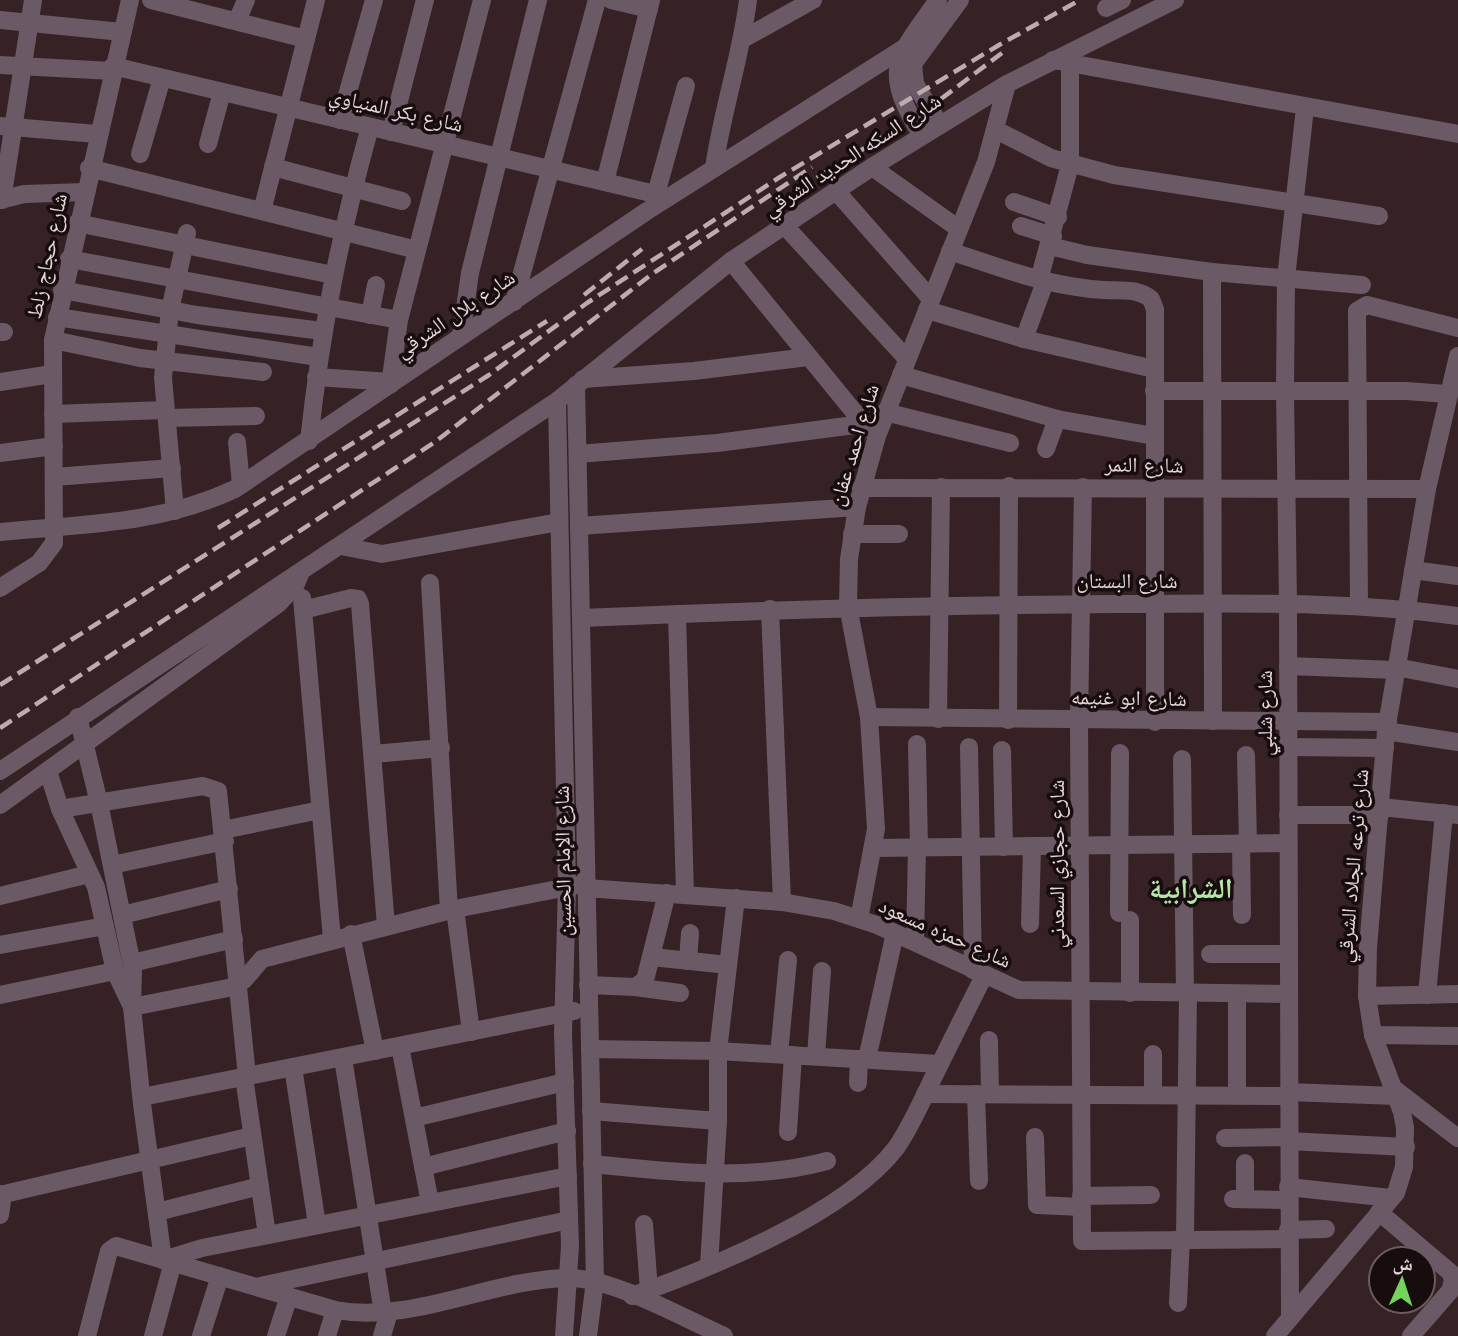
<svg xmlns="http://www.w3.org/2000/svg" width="1458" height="1336" font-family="Jost,'Noto Naskh Arabic',sans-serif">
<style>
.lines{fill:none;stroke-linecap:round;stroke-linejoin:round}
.minor{stroke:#6b5965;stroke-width:18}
.rail{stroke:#bcabaf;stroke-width:4.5;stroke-dasharray:14 7;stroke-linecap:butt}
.labels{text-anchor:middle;stroke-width:7;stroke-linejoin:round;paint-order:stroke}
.street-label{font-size:21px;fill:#e5d6d9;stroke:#170d0f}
.district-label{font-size:28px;font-weight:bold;fill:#b4e6a7;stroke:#170d0f}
</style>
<rect width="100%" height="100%" fill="#362125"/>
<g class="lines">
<!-- minor -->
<g class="minor">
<path d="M151,0L306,39"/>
<path d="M611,0L649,9"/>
<path d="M1106,8L1122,0"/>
<path d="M0,20L122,32"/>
<path d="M237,21L246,0"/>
<path d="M743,39L813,0"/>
<path d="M1053,60L1458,134"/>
<path d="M0,65L112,71"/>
<path d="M113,66L668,197"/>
<path d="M340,120L374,0"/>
<path d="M940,125L915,84L913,64L960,0"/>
<path d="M0,126L97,134"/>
<path d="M996,130L1051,158L1114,175L1379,216"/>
<path d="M391,132L425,0"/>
<path d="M922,136C881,69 896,59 938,0"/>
<path d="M208,144L222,92"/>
<path d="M140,154L162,78"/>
<path d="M273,167L402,201"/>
<path d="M872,167L959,229"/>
<path d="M89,168L417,250"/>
<path d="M714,168C722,111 741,57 748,0"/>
<path d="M605,182L651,0"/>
<path d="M836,191L931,299"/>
<path d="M656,194L686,86"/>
<path d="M0,200L24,194L84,192"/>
<path d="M2,200L33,0"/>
<path d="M1014,202L1058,217"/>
<path d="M262,211L316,0"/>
<path d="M77,223L333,275"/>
<path d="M784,225L907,359"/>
<path d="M1021,226L1053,236"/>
<path d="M1050,246L1087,255L1212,272L1362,285"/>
<path d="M950,251C1001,268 1050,287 1104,290C1121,291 1137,288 1151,299L1155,309V722"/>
<path d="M69,259L399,320"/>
<path d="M731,261L868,429"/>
<path d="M1212,272L1213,721"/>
<path d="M1039,280L1070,165V64"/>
<path d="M62,290L197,315L322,331"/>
<path d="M514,302L597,0"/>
<path d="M927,310L1024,339L1154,369"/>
<path d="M370,315L376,285"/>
<path d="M57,317L318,357"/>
<path d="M0,332H4"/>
<path d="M461,336L470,273L538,0"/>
<path d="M1024,339L1045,282"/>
<path d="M53,340L140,358L263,372"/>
<path d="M901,375L1057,419L1154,436"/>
<path d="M316,377L391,382"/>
<path d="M583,379L694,371L808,357"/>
<path d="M0,382L52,374"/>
<path d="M390,385L399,320L482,0"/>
<path d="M576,385L595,1281L588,1336"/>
<path d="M1154,391H1406L1447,394"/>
<path d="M557,401L567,886L563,1033L570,1246L564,1336"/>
<path d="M885,412L1010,443"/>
<path d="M53,414L165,410"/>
<path d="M167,418L256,416"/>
<path d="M309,441C321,330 340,234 370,127"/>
<path d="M237,442L241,485"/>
<path d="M1046,449L1057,419"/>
<path d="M0,453L54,446"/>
<path d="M578,454L717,443L862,424"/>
<path d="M54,477L172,468"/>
<path d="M1083,487L1079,720L1082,1241L1289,1239"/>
<path d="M861,488L1427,489"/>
<path d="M175,511L163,378L170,310L187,233"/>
<path d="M579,526L857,507"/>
<path d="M0,532C83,524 158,525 235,489L647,211L904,48"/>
<path d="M852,534H899"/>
<path d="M341,546L382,554L559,522"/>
<path d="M1413,570L1458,576"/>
<path d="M430,583L449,911"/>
<path d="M0,588L39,563L54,543L53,340L130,0"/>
<path d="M302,598L332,939"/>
<path d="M1359,604L1357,311L1367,305L1458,328"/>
<path d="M770,609L782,902"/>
<path d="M303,610L351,598L358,599L360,604L386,926"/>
<path d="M677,614L685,894"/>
<path d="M582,618C760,610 937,605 1115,604C1230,604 1344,600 1458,616"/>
<path d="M1288,666L1396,670"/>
<path d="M1396,667L1458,679"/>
<path d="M78,717L99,803L133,970L132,1007L142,1104L163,1260L202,1248L568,1176"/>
<path d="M869,717L1388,722"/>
<path d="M938,719L941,487"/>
<path d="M1008,720L1009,486"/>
<path d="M1386,731L1458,742"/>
<path d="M917,744L919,848"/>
<path d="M969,747L973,970"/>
<path d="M1287,747L1385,748"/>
<path d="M1002,750L1004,847"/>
<path d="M373,754L441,748"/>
<path d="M1246,755L1248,844"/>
<path d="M1182,759L1185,993"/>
<path d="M0,771L557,401L731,261L872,167L1007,84L1175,0"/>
<path d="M48,771L60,809L96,887L115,971L132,1007"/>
<path d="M0,805L278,604L295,586L300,574"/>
<path d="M1381,807L1458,815"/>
<path d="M60,809L203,786L218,791L247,1076"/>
<path d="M1288,815H1380"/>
<path d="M223,830L320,810"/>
<path d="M1241,844L1242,915"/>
<path d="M875,848L1288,843"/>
<path d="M112,865L225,841"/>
<path d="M586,888L782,902L834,911L877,925L1019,990L1287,994"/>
<path d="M0,896L89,874"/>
<path d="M455,909L471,1032"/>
<path d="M1119,913L1120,753"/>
<path d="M122,915L229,889"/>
<path d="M859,919L876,829L869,717L848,606L849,559L857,507L877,436L986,162L1007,84"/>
<path d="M1030,924L1032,846"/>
<path d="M351,934L375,1051"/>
<path d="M915,942L917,848"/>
<path d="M0,945L105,926"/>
<path d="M1210,954H1287"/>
<path d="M652,957L728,965"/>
<path d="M688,961L690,933"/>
<path d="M132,963L234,939"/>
<path d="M588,985L635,987L645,980L667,893"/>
<path d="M635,987L680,993"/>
<path d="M1130,993V920"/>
<path d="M1237,994V1094"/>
<path d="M0,995L115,971"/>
<path d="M1427,995L1444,813"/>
<path d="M1367,996L1458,994"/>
<path d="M132,1007L233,987L244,980L262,959L455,909L578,885"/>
<path d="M1373,1035L1458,1036"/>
<path d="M989,1040L990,1094"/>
<path d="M400,1046L430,1203"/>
<path d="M590,1049L718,1051L940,1064"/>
<path d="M779,1054L788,960"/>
<path d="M1153,1054V1093"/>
<path d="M816,1056L822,971"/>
<path d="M343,1058L383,1313"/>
<path d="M867,1059L895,933"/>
<path d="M293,1067L317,1225"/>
<path d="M244,1077L267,1235"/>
<path d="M858,1083L859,1059"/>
<path d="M1393,1088L1458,1138"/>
<path d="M1288,1092L1396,1096"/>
<path d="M925,1094L1288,1096"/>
<path d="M976,1094L979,1181"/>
<path d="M142,1097L574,1011"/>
<path d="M591,1111L718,1121"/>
<path d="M414,1118L565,1082"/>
<path d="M788,1132L793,1055"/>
<path d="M1035,1137L1037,1205L1081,1207"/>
<path d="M1225,1138L1288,1137"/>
<path d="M1288,1141L1406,1147"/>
<path d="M1245,1163V1199"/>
<path d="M592,1164C671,1172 749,1182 827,1161"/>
<path d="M423,1167L567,1131"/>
<path d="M1288,1187L1391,1198"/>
<path d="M0,1195L252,1136"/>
<path d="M1081,1196L1151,1195"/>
<path d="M1233,1199L1288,1200"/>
<path d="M157,1212L260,1186"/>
<path d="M1379,1212L1451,1273L1453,1281L1450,1291L1411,1336"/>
<path d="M0,1215L3,1194"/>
<path d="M644,1224L649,1290"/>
<path d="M1288,1230L1326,1229"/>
<path d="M1185,1238L1188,994"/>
<path d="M709,1265L718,1121V1051L736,898"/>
<path d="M260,1286L569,1220"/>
<path d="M632,1296C711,1268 845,1214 896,1148C910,1128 921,1103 931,1082C949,1046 966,1011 984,976"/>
<path d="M1178,1303L1181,1238"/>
<path d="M1290,1318L1288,604L1285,391L1286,278L1305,108"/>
<path d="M87,1336L109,1251L116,1246L335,1310C415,1324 490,1279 569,1278C613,1278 683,1318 724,1336"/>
<path d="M153,1336L173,1262"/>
<path d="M201,1336L220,1276"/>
<path d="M276,1336L289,1296"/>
<path d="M327,1336L335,1310"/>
<path d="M382,1336L389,1312"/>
<path d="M1275,1336L1396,1193L1404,1167L1405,1128L1402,1112L1373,1035L1367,996L1368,948L1386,731L1427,489L1458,356"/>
</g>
<!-- rail -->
<g class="rail">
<path d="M799,189L929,108L1002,53"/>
<path d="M584,295L642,249"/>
<path d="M218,528L547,321"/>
<path d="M0,685L489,375L587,303L780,177L999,45L1080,0"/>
<path d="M0,728L435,442L652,274L812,167"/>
</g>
</g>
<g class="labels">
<!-- street labels -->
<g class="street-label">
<text transform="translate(396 110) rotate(13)" y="7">شارع بكر المنياوي</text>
<text transform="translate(852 155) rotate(-33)" y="7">شارع السكه الحديد الشرقي</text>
<text transform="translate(47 256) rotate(-78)" y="7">شارع حجاج زلط</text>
<text transform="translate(455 314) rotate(-34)" y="7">شارع بلال الشرقي</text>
<text transform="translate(854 445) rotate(-73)" y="7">شارع احمد عفان</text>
<text transform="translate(1144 465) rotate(1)" y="7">شارع النمر</text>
<text x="1127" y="588">شارع البستان</text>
<text transform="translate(1129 698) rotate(1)" y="7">شارع ابو غنيمه</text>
<text transform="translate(1265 713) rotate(-90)" y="7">شارع شلبي</text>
<text transform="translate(563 861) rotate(-91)" y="7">شارع الإمام الحسين</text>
<text transform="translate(1057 864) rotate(-90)" y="7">شارع حجازي السعدني</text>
<text transform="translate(1353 866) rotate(-85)" y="7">شارع ترعه الجلاد الشرقي</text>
<text transform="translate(945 933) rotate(24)" y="7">شارع حمزه مسعود</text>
</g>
<!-- district labels -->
<g class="district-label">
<text x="1191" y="898">الشرابية</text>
</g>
</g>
<!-- north arrow -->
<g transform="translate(1402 1280) rotate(3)"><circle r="33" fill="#170d0f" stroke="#695d60" stroke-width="2"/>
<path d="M0-5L12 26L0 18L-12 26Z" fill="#75d25b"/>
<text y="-10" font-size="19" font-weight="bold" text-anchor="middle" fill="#e5d6d9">ش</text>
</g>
</svg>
